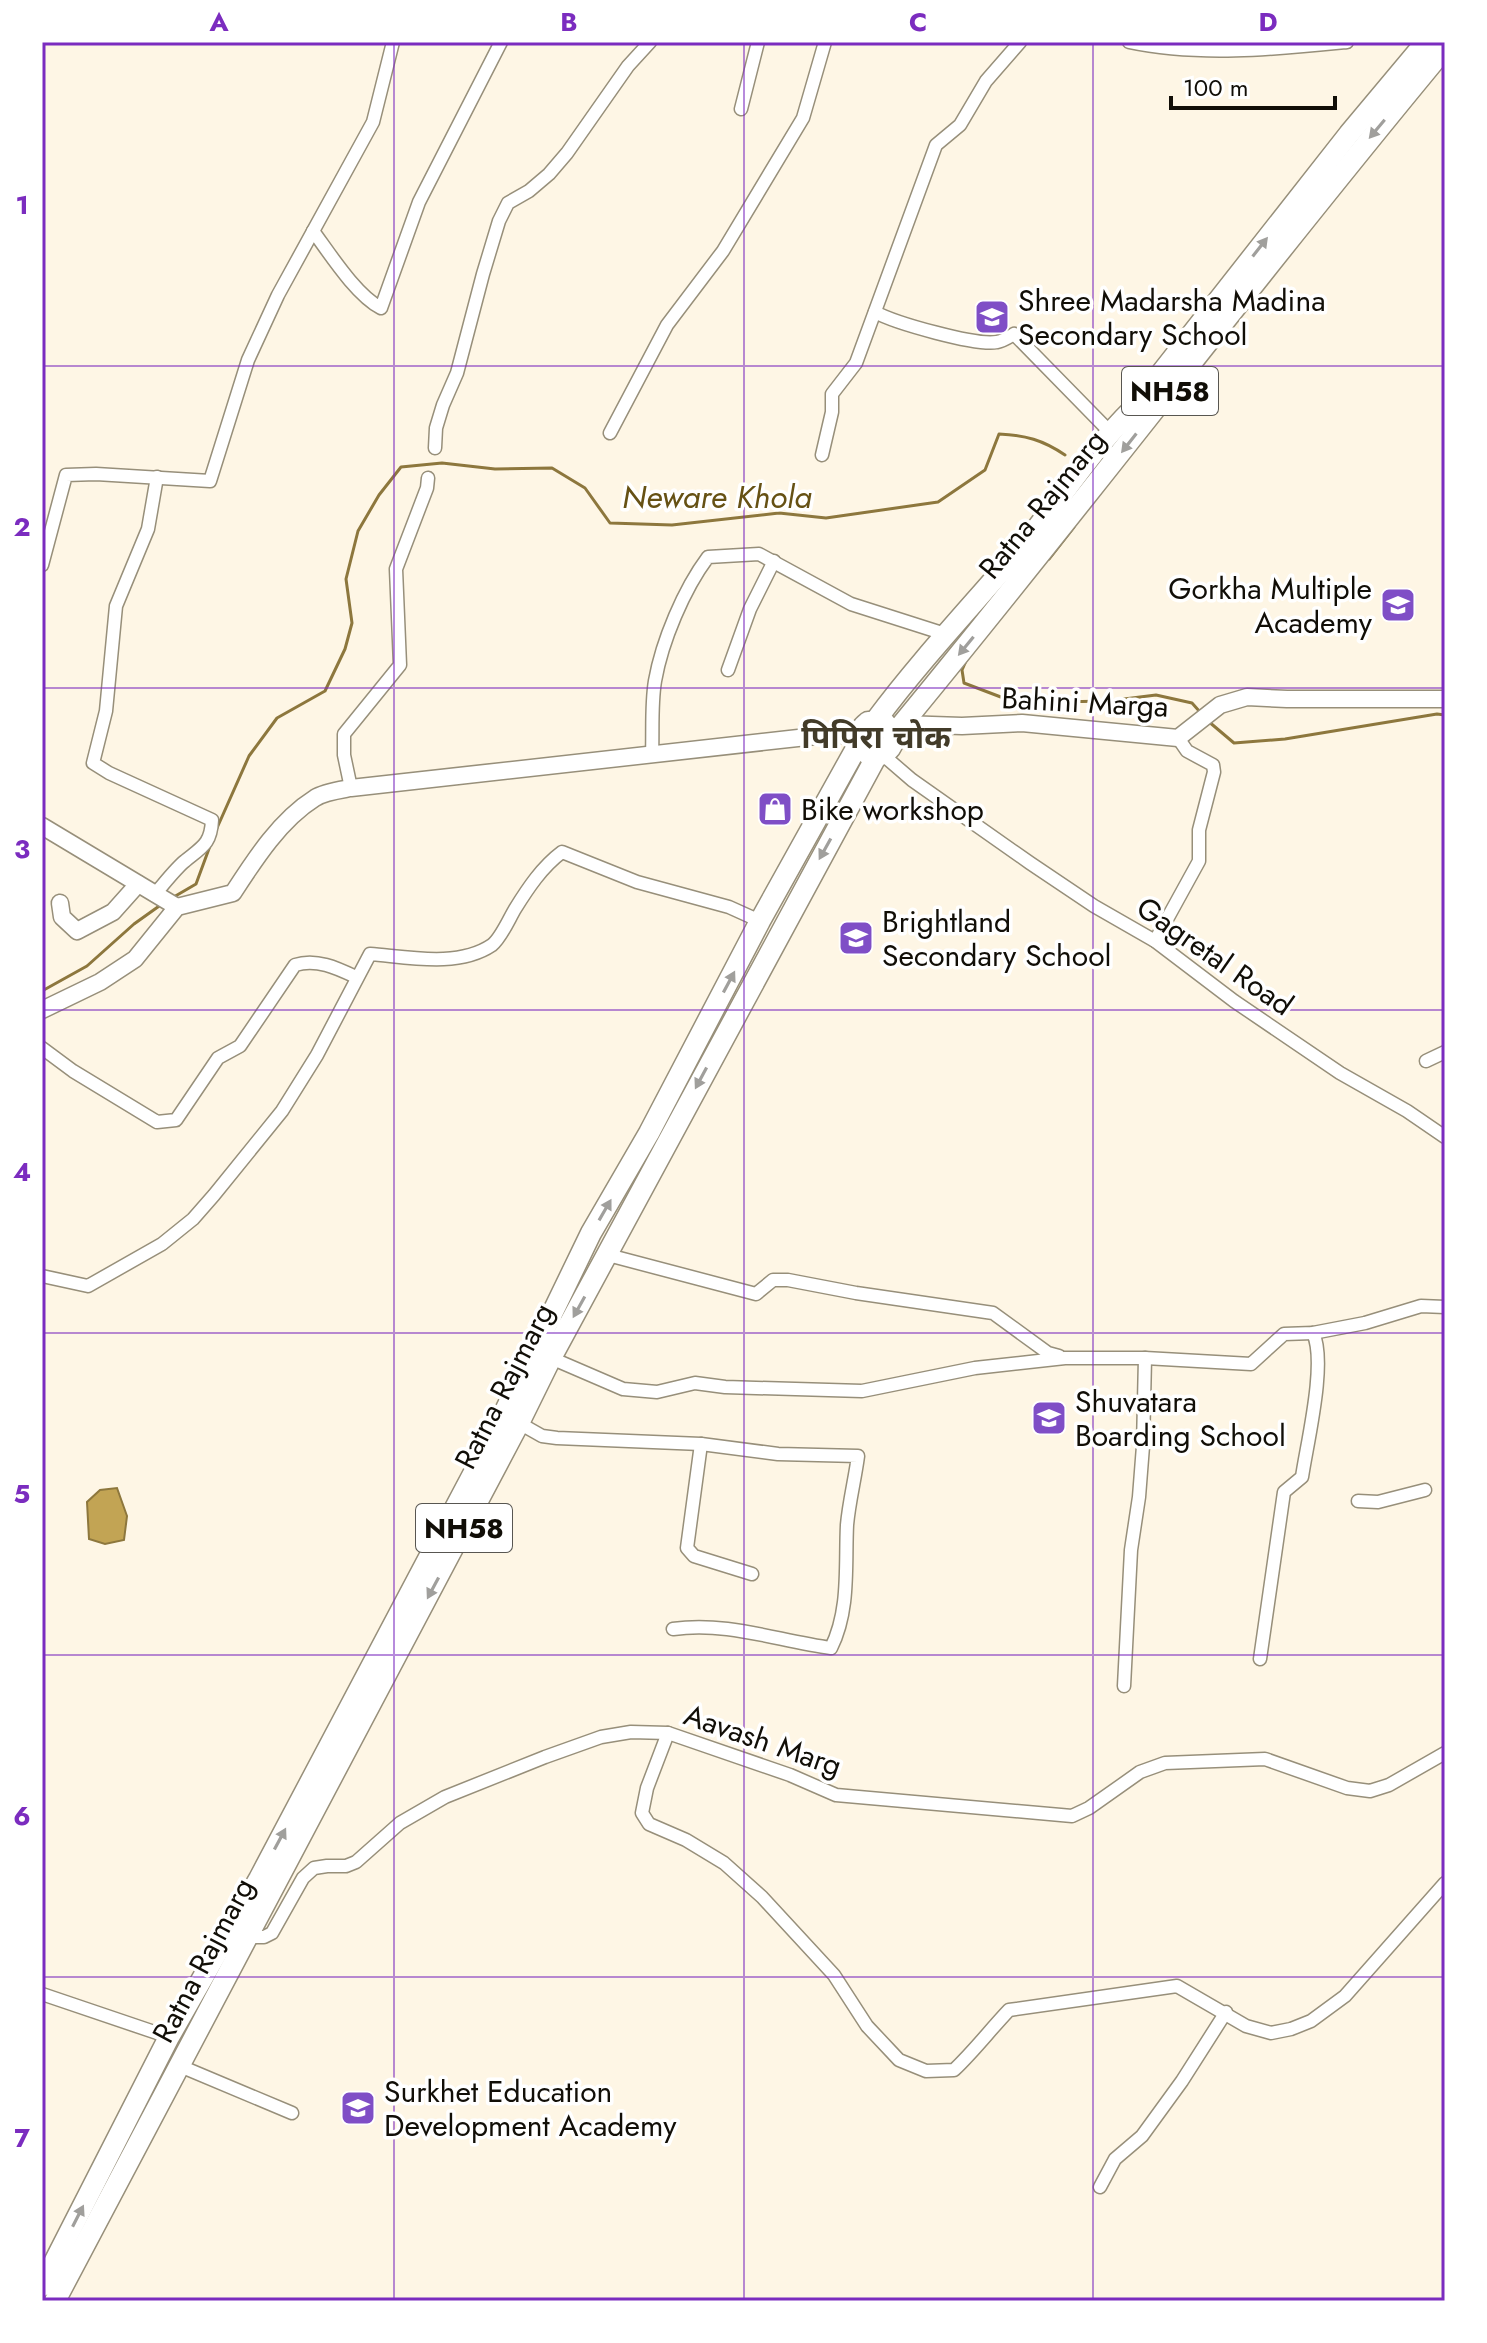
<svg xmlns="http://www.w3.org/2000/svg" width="1487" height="2343" font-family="Jost,'Noto Sans Devanagari',sans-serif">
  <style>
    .water { fill: #c2a454; stroke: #8d773d; stroke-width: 2 }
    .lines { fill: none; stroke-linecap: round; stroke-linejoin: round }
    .stream { stroke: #8d773d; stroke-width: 3 }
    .minor-casing { stroke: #978f7a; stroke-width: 15 }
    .tertiary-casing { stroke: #978f7a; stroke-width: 19 }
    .primary-casing { stroke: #978f7a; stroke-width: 23 }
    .minor { stroke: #fff; stroke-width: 12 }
    .tertiary { stroke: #fff; stroke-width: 16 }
    .primary { stroke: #fff; stroke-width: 20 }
    .oneway { fill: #a09f9c }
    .grid { fill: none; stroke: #7b2cbf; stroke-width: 2; stroke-opacity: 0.55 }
    .labels { text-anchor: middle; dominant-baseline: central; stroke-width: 7; stroke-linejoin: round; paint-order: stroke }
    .shield { fill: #fff; stroke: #585651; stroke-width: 2 }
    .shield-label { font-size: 28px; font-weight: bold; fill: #110e07 }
    .poi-label { font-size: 30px; fill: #110e07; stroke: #fff; text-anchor: start }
    .street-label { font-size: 30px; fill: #110e07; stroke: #fff }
    .water-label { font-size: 32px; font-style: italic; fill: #665114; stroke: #fff }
    .neighbourhood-label { font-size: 32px; font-weight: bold; fill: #423b29; stroke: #fff }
    .neatline { fill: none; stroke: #7b2cbf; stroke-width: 3 }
    .grid-label { font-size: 26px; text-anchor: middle; font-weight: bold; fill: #7b2cbf }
  </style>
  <rect width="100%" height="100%" fill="#fef6e5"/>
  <polygon class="water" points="117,1488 127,1516 124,1540 105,1544 89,1539 87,1502 100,1490"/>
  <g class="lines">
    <g class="stream">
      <polyline points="1049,559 1074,527"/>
      <polyline points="966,661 962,670 964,683 1006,699 1055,702 1108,701 1156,695 1192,703 1200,712"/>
      <polyline points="1208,721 1234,743 1285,739 1437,714 1445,715"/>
      <path d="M217 828 249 756 277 718 325 691 345 649 352 623 346 579 358 531 379 495 401 467 442 463 495 469 552 468 585 488 610 523 672 525 779 513 826 518 938 502 985 470 999 434C1025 435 1043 440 1065 455"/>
      <polyline points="172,898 196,884 210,846"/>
      <polyline points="42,991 87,966 134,924 162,904"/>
    </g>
    <defs>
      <g id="minor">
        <path d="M1129 42C1199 57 1276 49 1347 42"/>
        <polyline points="741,109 758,42"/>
        <path d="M313 231C330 254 356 295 381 308L419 202 501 42"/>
        <path d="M875 312C895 323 976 346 997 342 1003 341 1009 337 1014 334L1110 432"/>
        <polyline points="610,433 667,325 723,251 803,118 825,42"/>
        <polyline points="435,448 436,428 443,405 457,373 483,274 499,221 508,203 529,191 549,174 567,153 628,66 650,42"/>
        <polyline points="822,455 832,412 832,394 856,363 936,145 960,125 986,81 1020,42"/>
        <polyline points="42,565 66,475 96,474 210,481 248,360 278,295 373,122 393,42"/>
        <polyline points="728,670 750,609 774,561"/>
        <path d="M652 755C653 731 651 705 655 681 662 641 684 589 708 557L759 554 851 604 945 634"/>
        <polyline points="883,755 912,780 1030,863 1094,906 1155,941 1234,1001 1340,1073 1407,1111 1445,1137"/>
        <polyline points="351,788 344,755 344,734 400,665 396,569 427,488 428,478"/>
        <path d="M154 895C163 885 176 868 185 861 202 847 211 844 212 820L109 773 93 763 106 711 116 606 148 529 157 477"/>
        <polyline points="1155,941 1199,861 1199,830 1214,772 1213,765 1187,751 1178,738"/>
        <path d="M42 1048 73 1071 157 1122 176 1120 218 1058 240 1046 295 965C316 958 337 968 356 977"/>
        <polyline points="1426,1061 1445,1052"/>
        <polyline points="608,1255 756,1294 773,1280 788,1280 856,1293 993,1313 1048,1353 1059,1356"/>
        <path d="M42 1276 88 1286 162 1244 193 1219 214 1195 282 1111 317 1055 370 954C408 957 458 968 492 945 501 938 509 919 515 909 528 888 542 867 562 852L637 882 729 907 760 921"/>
        <polyline points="551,1358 623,1389 657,1392 695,1383 725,1387 862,1391 975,1368 1065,1358 1145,1358 1251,1364 1284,1334 1313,1333 1365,1323 1421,1306 1445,1307"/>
        <path d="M519 1423 542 1436 557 1438 701 1444 778 1454 858 1456C855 1479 849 1502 847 1525 845 1566 850 1610 831 1648 778 1641 727 1621 673 1629"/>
        <polyline points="701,1444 687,1548 694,1556 752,1574"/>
        <polyline points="1358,1501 1378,1502 1425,1490"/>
        <path d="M1260 1659 1284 1492 1302 1477C1307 1443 1327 1362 1313 1333"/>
        <polyline points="1124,1686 1131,1550 1139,1497 1143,1446 1145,1358"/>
        <path d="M668 1733 647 1788 642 1813 649 1824 686 1840 724 1863 762 1897 834 1975 867 2026 899 2060 926 2071 954 2070C974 2051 990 2030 1009 2010L1177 1986 1246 2026 1271 2033 1291 2029 1311 2021 1345 1996 1445 1883"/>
        <polyline points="250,1937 264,1937 272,1933 303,1878 314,1868 327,1866 346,1866 356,1862 400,1823 445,1797 545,1757 601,1737 631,1732 668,1733 790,1775 836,1795 1072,1816 1089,1808 1140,1772 1165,1763 1265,1759 1347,1788 1370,1791 1389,1785 1445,1753"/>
        <polyline points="42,1994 169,2037"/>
        <polyline points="180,2066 292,2113"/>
        <polyline points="1100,2187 1115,2159 1142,2136 1182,2081 1226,2012"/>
      </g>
      <g id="tertiary">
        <polyline points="902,724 962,726 1022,723 1178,738 1220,705 1247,697 1287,699 1445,699"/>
        <polyline points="42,826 177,907"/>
        <polyline points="60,903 62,917 77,931 113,912 138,884"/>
        <path d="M42 1010 100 982 135 959 177 907 233 893C255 859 280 820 315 798 324 792 340 790 351 788L825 735H858"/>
      </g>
      <g id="primary">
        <path d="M876 720C920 661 970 608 1018 552 1057 505 1089 452 1133 409L1349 134 1426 42"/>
        <path d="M894 734 884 722H868C855 732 855 745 869 755 884 758 894 750 894 734 1081 508 1257 274 1445 48"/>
        <polyline points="42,2286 169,2037 259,1879 490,1442 591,1233 649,1133 760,921 859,743"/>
        <polyline points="55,2301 519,1423 551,1358 876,757"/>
      </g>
    </defs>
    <use href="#minor" class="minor-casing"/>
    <use href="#tertiary" class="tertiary-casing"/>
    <use href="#primary" class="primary-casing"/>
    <use href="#minor" class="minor"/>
    <use href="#tertiary" class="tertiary"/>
    <use href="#primary" class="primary"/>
  </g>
  <defs><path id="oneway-solid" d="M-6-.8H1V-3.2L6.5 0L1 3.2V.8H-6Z" transform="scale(2)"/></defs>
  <g class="oneway">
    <use href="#oneway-solid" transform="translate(1377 129) rotate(130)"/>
    <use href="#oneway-solid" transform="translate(1260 247) rotate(-52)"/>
    <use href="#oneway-solid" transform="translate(1129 443) rotate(128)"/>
    <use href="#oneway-solid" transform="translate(966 646) rotate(129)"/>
    <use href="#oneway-solid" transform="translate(825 849) rotate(119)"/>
    <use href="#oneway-solid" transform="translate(729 982) rotate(-62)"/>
    <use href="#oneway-solid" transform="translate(701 1078) rotate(118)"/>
    <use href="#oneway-solid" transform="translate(605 1210) rotate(-60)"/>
    <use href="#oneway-solid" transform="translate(579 1307) rotate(119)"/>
    <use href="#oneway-solid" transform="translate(433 1588) rotate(118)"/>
    <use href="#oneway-solid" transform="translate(280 1839) rotate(-62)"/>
    <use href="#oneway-solid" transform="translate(78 2216) rotate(-63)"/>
  </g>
  <path class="grid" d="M394 42V2301M744 42V2301M1093 42V2301M42 366H1445M42 688H1445M42 1010H1445M42 1333H1445M42 1655H1445M42 1977H1445"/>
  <defs>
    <symbol id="school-square" viewBox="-11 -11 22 22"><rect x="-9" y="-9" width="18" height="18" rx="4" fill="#7f4ec6" stroke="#fff"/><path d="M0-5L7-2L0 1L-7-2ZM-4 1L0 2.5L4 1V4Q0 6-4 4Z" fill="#fff"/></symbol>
    <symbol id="shop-square" viewBox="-11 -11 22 22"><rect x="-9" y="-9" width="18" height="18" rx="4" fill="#7f4ec6" stroke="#fff"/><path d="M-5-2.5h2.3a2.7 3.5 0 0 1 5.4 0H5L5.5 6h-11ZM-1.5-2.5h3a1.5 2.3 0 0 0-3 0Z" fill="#fff"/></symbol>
  </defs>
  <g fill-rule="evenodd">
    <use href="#school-square" x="972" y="297" width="40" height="40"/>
    <use href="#school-square" x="1378" y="585" width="40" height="40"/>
    <use href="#shop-square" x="755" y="789" width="40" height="40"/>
    <use href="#school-square" x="836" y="918" width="40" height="40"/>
    <use href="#school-square" x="1029" y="1398" width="40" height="40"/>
    <use href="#school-square" x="338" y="2088" width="40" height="40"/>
  </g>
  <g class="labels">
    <g class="shield">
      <rect x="1122" y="367" width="96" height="48" rx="6"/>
      <rect x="416" y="1504" width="96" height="48" rx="6"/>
    </g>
    <g class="shield-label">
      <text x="1170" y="391">NH58</text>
      <text x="464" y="1528">NH58</text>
    </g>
    <g class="poi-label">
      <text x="1018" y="300">Shree Madarsha Madina<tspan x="1018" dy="34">Secondary School</tspan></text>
      <text x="1372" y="588" text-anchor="end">Gorkha Multiple<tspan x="1372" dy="34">Academy</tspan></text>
      <text x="801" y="809">Bike workshop</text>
      <text x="882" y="921">Brightland<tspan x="882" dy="34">Secondary School</tspan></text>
      <text x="1075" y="1401">Shuvatara<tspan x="1075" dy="34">Boarding School</tspan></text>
      <text x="384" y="2091">Surkhet Education<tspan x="384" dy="34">Development Academy</tspan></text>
    </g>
    <g class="street-label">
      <text transform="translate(1042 504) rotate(-51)">Ratna Rajmarg</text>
      <text transform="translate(1085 702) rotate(3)">Bahini Marga</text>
      <text transform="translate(1215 956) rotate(35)">Gagretal Road</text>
      <text transform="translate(504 1386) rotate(-63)">Ratna Rajmarg</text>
      <text transform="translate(763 1740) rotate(19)">Aavash Marg</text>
      <text transform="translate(203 1960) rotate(-62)">Ratna Rajmarg</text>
    </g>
    <g class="water-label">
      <text x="717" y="497">Neware Khola</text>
    </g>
    <g class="neighbourhood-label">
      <text x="876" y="737">पिपिरा चोक</text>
    </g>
  </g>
  <rect width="1487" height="2343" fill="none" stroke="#ffffff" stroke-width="88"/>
  <path d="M1171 96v12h164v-12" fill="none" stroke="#110e07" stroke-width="4"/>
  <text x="1183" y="96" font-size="24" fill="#110e07" stroke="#ffffff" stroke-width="6" paint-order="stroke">100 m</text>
  <rect x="44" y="44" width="1399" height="2255" class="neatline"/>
  <g class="grid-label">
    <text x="219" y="31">A</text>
    <text x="569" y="31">B</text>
    <text x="918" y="31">C</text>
    <text x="1268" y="31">D</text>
    <text x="22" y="214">1</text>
    <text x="22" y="536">2</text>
    <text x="22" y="858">3</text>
    <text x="22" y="1181">4</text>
    <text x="22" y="1503">5</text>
    <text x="22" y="1825">6</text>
    <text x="22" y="2147">7</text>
  </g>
</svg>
